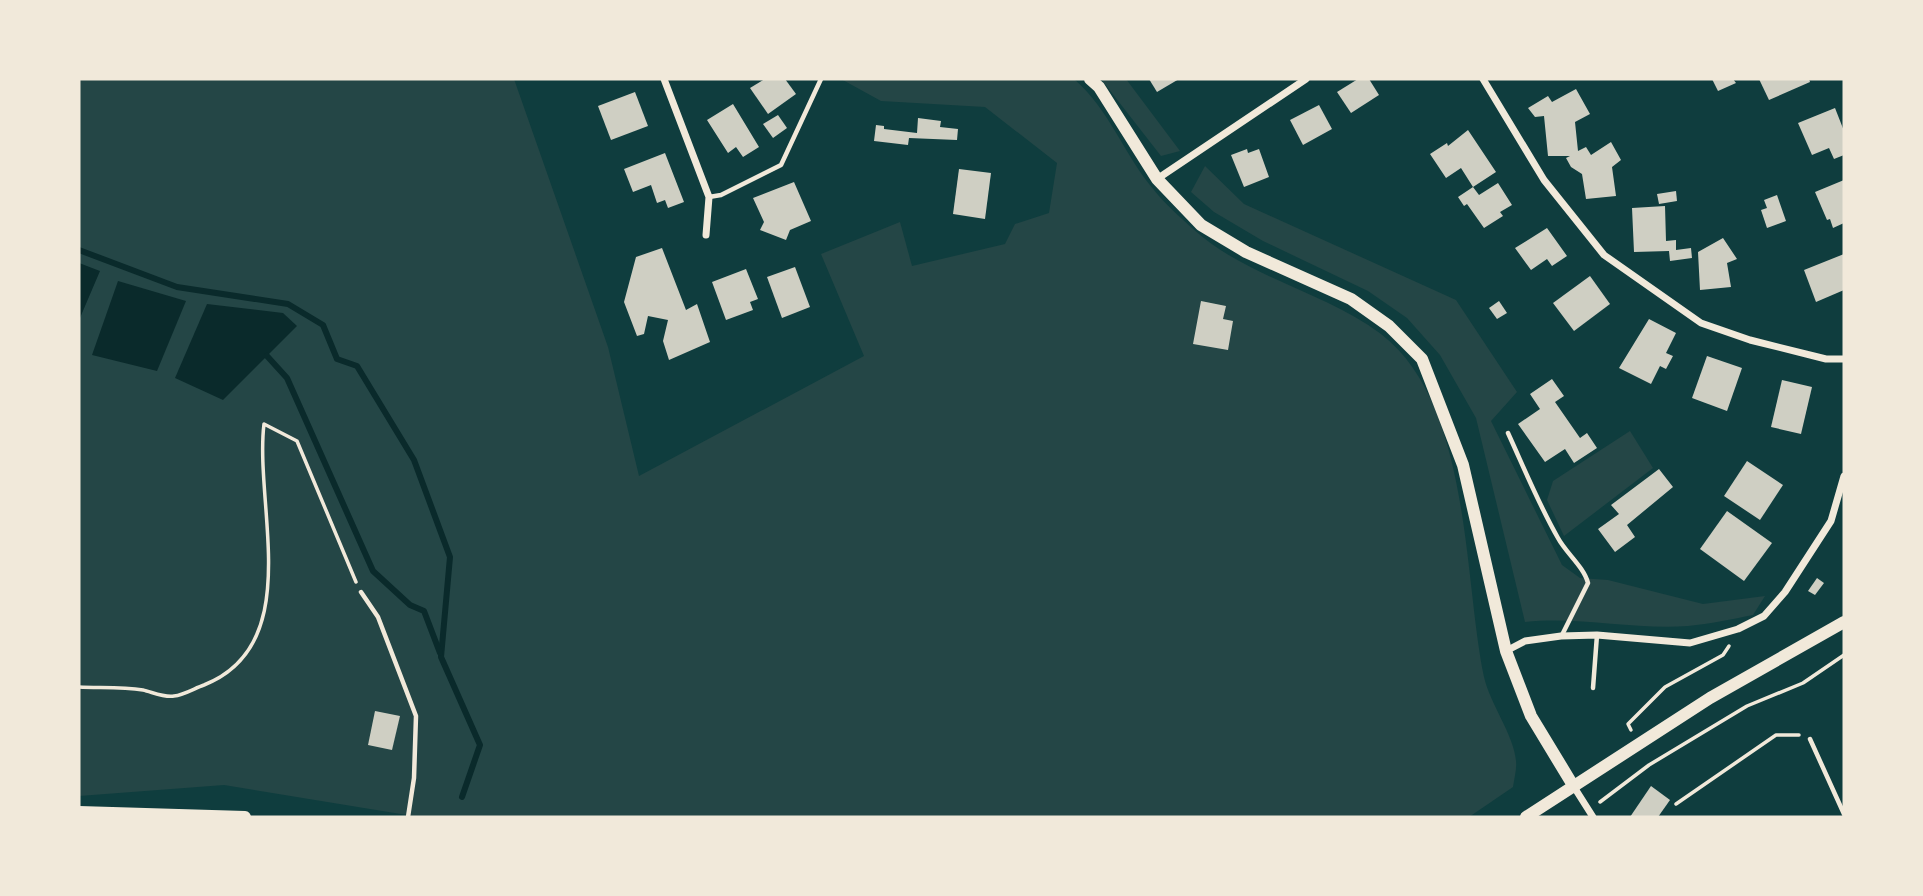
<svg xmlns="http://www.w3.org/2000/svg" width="1923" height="896" font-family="Bitter,serif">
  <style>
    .green { fill: #244646 }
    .water { fill: #0a2a2b }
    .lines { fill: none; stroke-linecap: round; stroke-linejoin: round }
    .stream { stroke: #0a2a2b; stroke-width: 6 }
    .building { fill: #cfcfc3 }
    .path { stroke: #f1e9da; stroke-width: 3.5 }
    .service { stroke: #f1e9da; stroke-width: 4.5 }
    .minor { stroke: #f1e9da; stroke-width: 7 }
    .secondary { stroke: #f1e9da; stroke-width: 12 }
  </style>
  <rect width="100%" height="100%" fill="#0f3d3e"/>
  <g class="green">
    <path d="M79 79H514L608 347 639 476 864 356 821 254 900 222 912 266 1005 244 1015 224 1049 213 1057 163 985 107 881 101 841 79H1074C1110 110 1124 155 1154 190 1165 204 1179 216 1192 228 1245 277 1323 291 1381 334 1471 403 1463 575 1484 677 1490 704 1514 735 1516 761 1517 769 1514 779 1513 787L1469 817H419L224 785 79 796V320L99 272 79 263Z"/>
    <polygon points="1101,79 1126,79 1180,151 1161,156"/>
    <path d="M1205 166 1244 204 1456 300 1517 392 1491 421 1562 565 1580 578 1608 580 1703 604 1765 596 1753 615C1732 619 1710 624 1688 626 1634 630 1579 616 1525 622L1476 418 1440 355 1407 318 1368 291 1263 241 1214 212 1191 192Z"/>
    <polygon points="1630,431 1653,468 1564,536 1547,500 1553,481"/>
  </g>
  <g class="water">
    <polygon points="79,263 100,271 79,320"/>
    <polygon points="118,281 186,301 157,371 92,355"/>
    <polygon points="207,304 283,313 297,326 223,400 175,378"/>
  </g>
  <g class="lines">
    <g class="stream">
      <polyline points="79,250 177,287 288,304 323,325 337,359 357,366 414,460 450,557 441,657 480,745 462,797"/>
      <polyline points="267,356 287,378 373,571 410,605 424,611 440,653"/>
    </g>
  </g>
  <g class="building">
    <polygon points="765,79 785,79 796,94 768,114 750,88"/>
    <polygon points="1149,79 1179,79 1157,92"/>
    <polygon points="1358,79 1369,79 1379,95 1351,113 1337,92"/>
    <polygon points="1712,79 1733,79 1736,83 1718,91"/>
    <polygon points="1759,79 1809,79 1810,82 1769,100"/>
    <polygon points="1576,89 1590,114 1575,122 1578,151 1586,147 1591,155 1611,142 1621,160 1612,167 1616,196 1586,199 1582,174 1571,167 1566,158 1570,156 1548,156 1544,116 1535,117 1528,108 1548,96 1552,102"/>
    <polygon points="635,92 648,126 611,140 598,106"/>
    <polygon points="733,104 759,147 743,157 736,147 728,153 707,120"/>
    <polygon points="1319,105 1332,129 1303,145 1290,120"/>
    <polygon points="1835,108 1844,131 1844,155 1834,159 1829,148 1812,155 1798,123"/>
    <polygon points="778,115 787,128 773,138 763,124"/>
    <polygon points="918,118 941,121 940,127 958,129 957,140 909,138 908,145 874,141 876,125 884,126 884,129 917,133"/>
    <polygon points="1468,130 1496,172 1473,187 1461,168 1446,178 1430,154 1447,143 1448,146"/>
    <polygon points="1247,149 1248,153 1259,149 1269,177 1244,187 1231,155"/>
    <polygon points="665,153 684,202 668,208 665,200 657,203 651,185 633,192 624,169"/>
    <polygon points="959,169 991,173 985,219 953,214"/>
    <polygon points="1844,180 1844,223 1833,228 1830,219 1827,220 1815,192"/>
    <polygon points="794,182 811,221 790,230 786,240 760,230 764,222 753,198"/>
    <polygon points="1498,183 1512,205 1500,212 1503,216 1484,228 1467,204 1464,206 1458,197 1473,187 1479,195"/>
    <polygon points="1676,191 1677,201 1659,204 1657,194"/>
    <polygon points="1777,195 1786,221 1767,228 1761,210 1767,208 1764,200"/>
    <polygon points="1665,206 1666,241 1676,240 1676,250 1691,248 1692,258 1670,261 1669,251 1634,252 1632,208"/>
    <polygon points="1547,228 1567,256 1552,266 1547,259 1531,270 1515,248"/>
    <polygon points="1723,238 1737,259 1727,263 1731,287 1700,290 1698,252"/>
    <polygon points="662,248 686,310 697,304 710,342 669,360 663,341 668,320 648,316 644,334 637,336 624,302 636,257"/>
    <polygon points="1844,254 1844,290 1816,302 1804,270"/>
    <polygon points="795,267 810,307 782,318 767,277"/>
    <polygon points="746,269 758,299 750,302 753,310 726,320 712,282"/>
    <polygon points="1590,276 1610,304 1574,331 1553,303"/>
    <polygon points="1201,301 1226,306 1223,319 1233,321 1228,350 1193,344"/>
    <polygon points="1499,301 1507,313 1497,319 1489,308"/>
    <polygon points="1649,319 1676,333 1666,353 1673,356 1666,369 1660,366 1651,384 1619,368"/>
    <polygon points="1707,356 1742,368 1727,411 1692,398"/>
    <polygon points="1552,379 1564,396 1555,402 1580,438 1587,433 1597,448 1574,463 1565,449 1545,462 1518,424 1540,409 1530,394"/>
    <polygon points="1782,380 1812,387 1801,434 1771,427"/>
    <polygon points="1747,461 1783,485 1760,520 1724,496"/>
    <polygon points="1659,469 1673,487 1627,525 1635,537 1615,552 1598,529 1619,514 1611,505"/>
    <polygon points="1727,511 1772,543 1744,581 1700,549"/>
    <polygon points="1817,578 1824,583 1815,595 1808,591"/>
    <polygon points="375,711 400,716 392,750 368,745"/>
    <polygon points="1651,786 1670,800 1658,817 1630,817"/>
  </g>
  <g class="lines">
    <g class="path">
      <path d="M79 687C100 688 122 687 143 690 152 692 165 698 174 696 184 695 195 688 204 685 306 645 254 506 264 424L297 441 356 582"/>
      <polyline points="1631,730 1628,724 1665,687 1723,655 1729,646"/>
      <polyline points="1600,802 1649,765 1747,706 1803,683 1844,655"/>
      <polyline points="1676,804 1776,735 1799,735"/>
    </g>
    <g class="service">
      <polyline points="709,197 721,195 781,165 821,79"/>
      <path d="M1508 433C1524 468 1539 505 1558 538 1566 553 1584 567 1588 583L1562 635"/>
      <polyline points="361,592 378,617 416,716 414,778 408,817"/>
      <polyline points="1593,688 1597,635"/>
      <polyline points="1810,739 1844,814"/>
    </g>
    <g class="minor">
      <polyline points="664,79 709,197 706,235"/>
      <polyline points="1483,79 1544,180 1604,255 1701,323 1750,340 1826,359 1844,359"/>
      <polyline points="1157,179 1306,79"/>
      <polyline points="1506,651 1525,641 1561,636 1597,635 1690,643 1738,629 1764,616 1785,592 1831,521 1844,476"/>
      <polyline points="1574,787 1593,817"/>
    </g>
    <g class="secondary">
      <polyline points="1090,79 1099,87 1157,179 1201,225 1246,252 1351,299 1389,326 1422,359 1463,465 1506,651 1531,716 1574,787"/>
      <polyline points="79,812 245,817"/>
      <polyline points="1526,817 1710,698 1844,622"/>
    </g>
  </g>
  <rect width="1923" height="896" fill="none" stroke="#f1e9da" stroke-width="161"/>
</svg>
